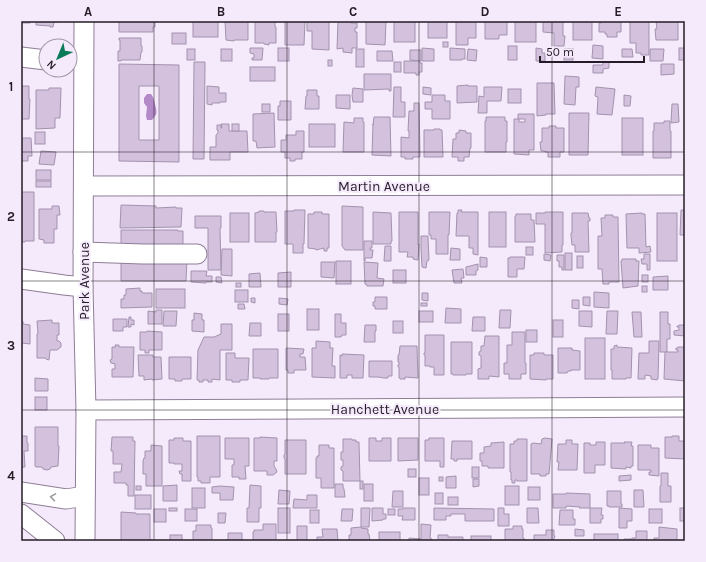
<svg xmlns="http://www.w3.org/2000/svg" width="706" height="562" font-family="Karla,sans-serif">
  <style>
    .water { fill: #b389c8 }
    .building { fill: #d4c1de; stroke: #a392ad; fill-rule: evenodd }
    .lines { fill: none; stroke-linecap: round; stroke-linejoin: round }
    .minor-casing { stroke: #8e7d97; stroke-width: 21 }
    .minor { stroke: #fff; stroke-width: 19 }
    .oneway { stroke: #9c999e }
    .grid { fill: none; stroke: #241d27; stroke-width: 1; stroke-opacity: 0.55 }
    .labels { text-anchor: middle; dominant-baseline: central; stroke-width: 4; stroke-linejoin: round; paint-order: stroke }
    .street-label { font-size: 14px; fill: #241d27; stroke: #f5eafb }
    .neatline { fill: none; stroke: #241d27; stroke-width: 1.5 }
    .grid-label { font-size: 13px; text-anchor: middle; font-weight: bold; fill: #241d27 }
  </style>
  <rect width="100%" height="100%" fill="#f5eafb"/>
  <path class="water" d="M147 94H151C154 98 154 100 155 104 157 113 158 113 152 120H147L146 116 147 107 144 103V98Z"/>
  <g class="building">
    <rect x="21" y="21" width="9" height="2"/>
    <polygon points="36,21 59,21 59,22 54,22 53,27 50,27 50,26 36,25"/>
    <polygon points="119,21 155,21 155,27 153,27 153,32 119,32"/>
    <rect x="193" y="21" width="25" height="16"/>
    <polygon points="225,21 248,21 248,40 234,40 234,41 226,40"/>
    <polygon points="255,21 275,21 275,27 276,27 276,43 269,43 269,45 264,44 264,43 255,43"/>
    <polygon points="285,21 305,21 304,45 285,45"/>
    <polygon points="307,21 329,21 329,50 312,49 312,31 307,31"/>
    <polygon points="338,21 351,21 351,23 357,23 357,28 355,28 355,32 357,32 357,48 352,48 352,53 343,52 343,48 337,49"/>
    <polygon points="366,21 386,21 385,45 366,44"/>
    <rect x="394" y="21" width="21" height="21"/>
    <rect x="428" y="21" width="19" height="17"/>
    <polygon points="456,21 476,21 476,38 468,38 468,45 456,45"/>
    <polygon points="485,21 507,21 507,35 499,35 499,39 485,39"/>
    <rect x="515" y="21" width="21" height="21"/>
    <polygon points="544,21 563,21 563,36 565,36 564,46 554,46 554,33 543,32 543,22"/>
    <rect x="573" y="21" width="19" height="19"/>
    <polygon points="601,21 621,21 621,32 617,32 617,37 607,37 607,34 605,34 605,32 599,32 599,23 601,23"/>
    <polygon points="630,21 649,21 649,55 641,55 641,53 636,53 636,43 630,43"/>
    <polygon points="656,21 678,21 678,40 656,40 655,29 657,29"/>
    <rect x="172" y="33" width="14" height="11"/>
    <polygon points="119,38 141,38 141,46 142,46 142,52 141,52 140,60 121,60 121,61 118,61 118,51 120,51 120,40 119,40"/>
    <rect x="443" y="42" width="5" height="5"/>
    <polygon points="593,45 603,46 603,59 592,58"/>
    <rect x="508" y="46" width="9" height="14"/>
    <polygon points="250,48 263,48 262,60 252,60 252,58 254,58 254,54 250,53"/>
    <rect x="278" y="48" width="11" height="13"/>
    <polygon points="422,48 434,49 434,61 422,61"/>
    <polygon points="450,48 465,49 465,59 462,59 462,60 450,60"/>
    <polygon points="536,48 542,49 542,53 545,53 545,61 536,61"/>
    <rect x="679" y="48" width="6" height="12"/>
    <rect x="187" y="49" width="8" height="11"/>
    <rect x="221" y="49" width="11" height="12"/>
    <rect x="356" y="49" width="8" height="18"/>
    <polygon points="468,49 477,50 476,61 467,60"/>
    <rect x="564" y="49" width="9" height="11"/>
    <polygon points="622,49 632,49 633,57 622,57"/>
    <polygon points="650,49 664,49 663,61 650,61"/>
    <polygon points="410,50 421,50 421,61 410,60"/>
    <polygon points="377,51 392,51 393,61 377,61"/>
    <rect x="328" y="60" width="4" height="6"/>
    <polygon points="404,61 420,61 420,63 422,63 422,72 419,72 419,75 416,75 416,73 404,73"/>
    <polygon points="194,62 205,62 204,159 193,159"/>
    <rect x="394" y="62" width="7" height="10"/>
    <polygon points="603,62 609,62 609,68 603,69 603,73 593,73 593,65 603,65"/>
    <path d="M119 64 179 65V162L119 161ZM139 86H159V140H139Z"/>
    <polygon points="661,64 674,64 674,74 661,75"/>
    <rect x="250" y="67" width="25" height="14"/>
    <polygon points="364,74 391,74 391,91 389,91 389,89 364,90"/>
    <polygon points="565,76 579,77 579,87 576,87 575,105 564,104"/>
    <polygon points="537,83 554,83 555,114 546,114 546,115 537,116"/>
    <polygon points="468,85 468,86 477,86 477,102 457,103 457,86"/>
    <polygon points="21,86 29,86 29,99 30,99 29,119 21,119"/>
    <polygon points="207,86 219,87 219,93 226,93 226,102 220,102 220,103 212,103 212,105 207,104"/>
    <polygon points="394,87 401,87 401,102 405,102 405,117 393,117"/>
    <polygon points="423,87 431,88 431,95 423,94"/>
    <polygon points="484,87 502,87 501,101 487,101 487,113 478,113 479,96 484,97"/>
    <polygon points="596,87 615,89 612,115 597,114 598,97 595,96"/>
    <polygon points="49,88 61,88 60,118 55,118 55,128 36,129 36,90 49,90"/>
    <polygon points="353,88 363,89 363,102 353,102 352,95"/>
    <rect x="508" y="89" width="13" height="14"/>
    <polygon points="307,90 317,90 317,96 319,96 319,109 305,109 306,96 307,96"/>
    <polygon points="336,95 350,95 350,109 336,108"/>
    <polygon points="432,95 445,95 445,101 450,101 450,119 432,119 432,109 425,109 425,102 432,102"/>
    <polygon points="624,95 631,96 630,106 624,106"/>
    <polygon points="280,101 291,101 291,120 278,120 278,106 280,106"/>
    <polygon points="414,103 419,103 420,157 413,157 413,159 405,159 405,157 401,157 401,137 409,138 409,131 408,131 409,111 414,111"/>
    <rect x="262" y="104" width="8" height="8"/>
    <polygon points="672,104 678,104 679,122 671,123"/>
    <polygon points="274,113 275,147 257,148 256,141 253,141 253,114"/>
    <polygon points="569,113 589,113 588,155 569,155"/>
    <polygon points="518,114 534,114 534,150 529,150 529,155 514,154 514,119 519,119 519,122 525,122 525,119 518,119"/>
    <polygon points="374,117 390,117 391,156 372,155 373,124 373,125"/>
    <polygon points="486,117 505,117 505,121 507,121 507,142 506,142 506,152 485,152 485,121 486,121"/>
    <polygon points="354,118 363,118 363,122 364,122 364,152 343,152 344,122 354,123"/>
    <rect x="622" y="118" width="21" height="37"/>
    <polygon points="664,121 670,121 670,131 671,131 671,158 653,158 653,131 654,131 654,123 664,123"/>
    <polygon points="221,124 229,124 229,131 247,131 248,152 230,152 230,160 210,160 210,147 216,147 216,135 218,133 218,130 217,130 217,125 221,125 221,128 222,128"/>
    <rect x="232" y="124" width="7" height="7"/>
    <rect x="309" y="124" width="26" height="23"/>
    <polygon points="549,126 556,126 556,128 564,128 564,152 560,152 560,157 548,157 548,152 545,152 545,151 541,151 540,142 542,142 542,128 549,128"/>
    <polygon points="434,129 440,129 440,130 442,130 443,157 424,157 424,130 434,130"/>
    <polygon points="459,130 466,131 466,133 471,133 471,148 470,148 469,157 464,157 464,161 458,161 458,157 452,157 453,139 456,139 456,133 459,133"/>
    <polygon points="296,131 304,131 304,152 302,152 302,159 295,159 295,161 290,161 290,158 285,158 285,152 281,152 281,140 286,140 286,135 296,135"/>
    <rect x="35" y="132" width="10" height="12"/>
    <polygon points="21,138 31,138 32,156 28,156 28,161 21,161"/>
    <polygon points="41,151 56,152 54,165 39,164"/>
    <rect x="36" y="170" width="15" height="10"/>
    <rect x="36" y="181" width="15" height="6"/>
    <polygon points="21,192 34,192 34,241 25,241 25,242 21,242"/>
    <polygon points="121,205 156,206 156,208 176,207 176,208 182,208 181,227 120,228"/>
    <polygon points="52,206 59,206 60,215 57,215 57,229 54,229 54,243 44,243 44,240 39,239 39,209 52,209"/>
    <polygon points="342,206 363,207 363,250 345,250 342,246"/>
    <polygon points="294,210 305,210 304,244 303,244 303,253 293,253 293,244 285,244 285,211 294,211"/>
    <polygon points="458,210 462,210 461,212 478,212 478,255 473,254 473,248 469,248 469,236 456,236 457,213 458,213"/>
    <polygon points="681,210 685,210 685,243 685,235 680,235"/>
    <polygon points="259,211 264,211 264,212 276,212 277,232 276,232 276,242 255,242 255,213 259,212"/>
    <polygon points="314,212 322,212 322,214 329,214 329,248 327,248 327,251 324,251 324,248 316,250 316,249 308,248 308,214 314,214"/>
    <polygon points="373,212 391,213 392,241 391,241 391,244 373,244"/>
    <polygon points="399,212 418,212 418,245 419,244 418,260 413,259 413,257 407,257 408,252 399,252"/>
    <polygon points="429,212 450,212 449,235 448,235 448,254 436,254 436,239 431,239 431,235 429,235"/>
    <rect x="489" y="212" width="17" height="35"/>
    <polygon points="545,212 563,212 563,245 562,245 562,252 545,253 545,224 536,224 536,213 545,213"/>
    <rect x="230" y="213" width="19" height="29"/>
    <polygon points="572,213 588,213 589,218 590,218 590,221 588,221 589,252 575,252 575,245 572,245 571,235 571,233 572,233"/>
    <polygon points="642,213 642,214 645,214 646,247 650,246 651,252 639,253 639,248 627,248 626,214"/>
    <rect x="657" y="213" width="20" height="48"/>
    <polygon points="516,214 531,214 531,220 534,220 535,242 515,242 515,216 516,216"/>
    <polygon points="605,215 613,215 613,217 618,217 619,282 609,282 609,284 603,284 602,269 598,269 598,236 602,236 601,218 605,218"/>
    <polygon points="195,216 221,216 221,228 220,228 221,270 208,270 208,228 195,228"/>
    <polygon points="121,230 178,230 178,231 183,231 183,247 121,248"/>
    <polygon points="421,236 428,236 429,260 427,261 426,268 422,267 421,249"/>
    <polygon points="364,241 372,241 372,248 370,248 370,250 373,250 372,258 365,258 365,261 364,261"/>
    <polygon points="385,246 391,246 391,261 384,261"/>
    <rect x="526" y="247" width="7" height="8"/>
    <polygon points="451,248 460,249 460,260 450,260"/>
    <polygon points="222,249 232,249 232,276 221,275"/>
    <rect x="565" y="253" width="7" height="17"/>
    <polygon points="544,254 551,255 550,261 544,260"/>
    <polygon points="644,254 650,254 650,270 647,270 647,264 642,264 641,259 644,259"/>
    <polygon points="557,255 564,255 564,270 562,270 562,267 559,267 559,261 557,261"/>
    <rect x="577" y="256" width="6" height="12"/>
    <polygon points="480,257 487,258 487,267 480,267"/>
    <polygon points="510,257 525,257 524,269 517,269 517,277 508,277 508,258 510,258"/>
    <polygon points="121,258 187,259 186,281 121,281"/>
    <polygon points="622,259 636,259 636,261 639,261 638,286 623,288 621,261 622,261"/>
    <rect x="336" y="261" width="15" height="23"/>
    <polygon points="321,262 335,262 334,278 321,277"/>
    <polygon points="364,262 378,263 377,278 384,279 383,286 367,286 367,285 365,284"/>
    <polygon points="478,264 478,270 476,271 476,275 466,275 466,267"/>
    <polygon points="463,269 464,278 461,278 462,283 454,283 452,270"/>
    <rect x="393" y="270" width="13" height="13"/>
    <polygon points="191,271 207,271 206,276 212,276 212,282 206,282 206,283 191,282"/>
    <polygon points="291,272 291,287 278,287 278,273"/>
    <polygon points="260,273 261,287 249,287 249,274"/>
    <rect x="642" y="275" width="6" height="7"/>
    <polygon points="668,276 668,290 653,290 653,277"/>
    <polygon points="216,277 221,277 222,283 216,282"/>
    <rect x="236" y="283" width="5" height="4"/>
    <rect x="642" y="286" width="5" height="6"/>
    <polygon points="140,288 140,291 142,291 142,293 152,293 152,307 121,308 121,299 124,299 124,295 126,295 126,289"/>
    <rect x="156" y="289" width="29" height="19"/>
    <rect x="235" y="290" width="13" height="12"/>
    <polygon points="594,292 609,293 609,308 594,307"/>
    <polygon points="422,293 428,293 428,301 422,300"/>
    <polygon points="375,297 387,297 387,309 375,309 375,306 373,306 373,302 375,302"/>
    <polygon points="583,297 590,297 590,306 583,305"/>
    <polygon points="251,298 255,298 255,303 251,302"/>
    <polygon points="279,298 288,299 287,305 279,304"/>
    <polygon points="572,300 579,300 579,309 572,308"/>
    <rect x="421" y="303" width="6" height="3"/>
    <polygon points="238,304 244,304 245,309 238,309"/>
    <polygon points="446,308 461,309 461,323 445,323"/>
    <rect x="307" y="309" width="12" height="21"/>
    <polygon points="156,310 162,310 162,324 148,324 148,311 156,312"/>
    <polygon points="500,310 511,310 510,328 499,328"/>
    <polygon points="164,311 177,311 176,326 163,326"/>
    <rect x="419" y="311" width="14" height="11"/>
    <polygon points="579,311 592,311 592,327 579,326"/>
    <polygon points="607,311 618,311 617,334 606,334"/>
    <polygon points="632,312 641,312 642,337 634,337"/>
    <polygon points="660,312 668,312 668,324 670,324 670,339 667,339 667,352 660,352"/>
    <polygon points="194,313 202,314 202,320 204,320 204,332 192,331 192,320 194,320"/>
    <rect x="278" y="314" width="11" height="17"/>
    <polygon points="335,314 341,314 341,323 346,323 346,335 342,335 341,337 335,337"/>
    <polygon points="129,317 131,317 131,320 134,320 134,325 131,324 131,327 128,327"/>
    <polygon points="473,317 485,317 485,331 472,331"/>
    <polygon points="113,319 127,319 127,327 123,327 123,331 113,331"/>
    <polygon points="52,320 52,323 59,323 59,335 57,335 57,341 59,341 61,343 61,347 57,350 50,350 49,360 46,359 45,358 37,358 37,334 38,334 37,321"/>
    <rect x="553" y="320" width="10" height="17"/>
    <polygon points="21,321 23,321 23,324 30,325 30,344 22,343 21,353"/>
    <rect x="393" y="321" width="10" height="12"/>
    <polygon points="250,323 261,323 261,336 249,336"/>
    <polygon points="221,324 232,324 232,350 220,350 220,380 212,379 212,382 208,382 208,380 203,380 203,382 199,382 199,380 197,380 198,350 204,337 214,337 221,334"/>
    <polygon points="365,325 376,325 376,331 375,331 375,342 364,342"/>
    <polygon points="679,325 685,325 685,336 674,335 674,331 679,330 679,327 677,327 677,326 679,326"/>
    <rect x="526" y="330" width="11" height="12"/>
    <polygon points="147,331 162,332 162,350 149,350 149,353 145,353 145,350 140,350 140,332 147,332"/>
    <polygon points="512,332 525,332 525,363 526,363 526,374 521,374 521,379 509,379 509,374 504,374 504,363 507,363 507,345 512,345"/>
    <polygon points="425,335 444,335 444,375 434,375 434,367 430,367 430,366 425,366 425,355 424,355 424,353 425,353"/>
    <polygon points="485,336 499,336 499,377 489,376 489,379 478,379 478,369 481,368 481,356 479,355 479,352 481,351 481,346 484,346"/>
    <rect x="585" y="338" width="20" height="41"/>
    <polygon points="316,341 330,342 330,348 333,348 332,366 335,366 335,378 312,377 312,348 316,348"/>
    <polygon points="649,341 659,341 658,379 657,379 657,380 651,379 651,376 645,375 645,379 638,379 639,353 649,353"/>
    <polygon points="451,342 472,342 472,374 466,374 466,375 453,375 453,374 451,374"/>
    <polygon points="115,345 119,345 119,347 134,347 133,377 112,377 112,369 115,369 115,364 111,363 110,360 112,359 112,347 116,347"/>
    <polygon points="617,345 617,347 632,348 631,378 626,378 626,379 612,379 612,370 611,370 611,349 614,349 614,346"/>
    <polygon points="400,346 417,346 418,378 405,377 405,379 400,379 400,378 399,378 399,367 398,367 398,365 399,365 399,362 398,362 398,359 399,359 398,359 398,355 399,355"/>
    <polygon points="678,347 685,347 685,381 664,379 665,352 678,352 678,350 676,350 676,348 678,348"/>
    <polygon points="286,348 304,349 303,354 300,354 300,357 305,357 306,370 294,370 294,373 288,373 288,370 286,370"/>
    <polygon points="558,348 572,348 572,350 580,351 580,370 571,370 571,371 568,371 567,373 558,373"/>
    <polygon points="253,349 278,349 278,378 269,378 269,379 260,379 260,378 253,378"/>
    <polygon points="226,353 235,353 235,358 249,358 248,380 240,380 240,382 232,382 232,380 226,380"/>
    <polygon points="534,353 544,353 544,355 553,355 553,379 546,379 546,380 530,379 530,355 534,355"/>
    <polygon points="342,354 364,355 363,378 352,378 352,375 347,375 347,378 340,378 340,355 342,356"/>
    <polygon points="138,355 153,355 153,357 161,357 162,379 152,380 152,379 144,380 144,376 139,376"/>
    <polygon points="169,357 191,357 191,379 182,379 182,381 175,381 175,379 169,379"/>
    <polygon points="369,361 392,361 392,376 388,376 388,378 384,378 378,377 369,377"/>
    <polygon points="35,378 48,379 48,391 35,391"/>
    <rect x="35" y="397" width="12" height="13"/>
    <polygon points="35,427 58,427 58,446 59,446 58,466 51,467 50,469 47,470 43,469 42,467 36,467 35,466"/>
    <polygon points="21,436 27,436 27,443 28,443 28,451 24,451 25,467 21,467"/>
    <polygon points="197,436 220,436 220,477 210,477 210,483 201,483 201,481 198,481 198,477 197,477"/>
    <polygon points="672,436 679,436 679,441 685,441 685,459 665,458 665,437 672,437"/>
    <polygon points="112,437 133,437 133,441 135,441 134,496 128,496 128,485 126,485 126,483 114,483 114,472 121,472 122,464 113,464 113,451 111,451"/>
    <polygon points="260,437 277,438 277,461 274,461 274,466 276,469 277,472 273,475 267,475 267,471 254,471 254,438 260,438"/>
    <polygon points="174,438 183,438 183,441 191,441 191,481 182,481 182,474 180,474 179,471 182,471 182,464 174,464 174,463 169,463 169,440 174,440"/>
    <polygon points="225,438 249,438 249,466 245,466 246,479 239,479 239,477 232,477 232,465 234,465 234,459 225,459"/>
    <polygon points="369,438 376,438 376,441 382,441 382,438 391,438 391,461 369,461"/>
    <polygon points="398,438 418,438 418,460 398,461"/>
    <polygon points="429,438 444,438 444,467 440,467 440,461 425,461 425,440 429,440"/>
    <polygon points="545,438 552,439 549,474 546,474 546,476 540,476 540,474 531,474 531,444 533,443 541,444 542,439"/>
    <polygon points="343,439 352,439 352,440 356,440 356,442 359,442 360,481 343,481 343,471 341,470 341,467 343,466 343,460 341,460 341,452 343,452"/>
    <polygon points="517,439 527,439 527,481 517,481 517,480 515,480 515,483 512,483 512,480 511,480 511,472 510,472 510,444 514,444 514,441 517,441"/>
    <polygon points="285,440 306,440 306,474 285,474 285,459 284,458 284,455 285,454"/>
    <polygon points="566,440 572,440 572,444 578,444 577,470 558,470 559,462 557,462 558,444 566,444"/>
    <polygon points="452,441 472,441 472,459 457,459 457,461 454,461 454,459 451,459"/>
    <polygon points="504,442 504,468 488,468 488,466 482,466 482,461 480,461 480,453 484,453 484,447 491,446 491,443"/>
    <polygon points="596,442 605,442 605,465 595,465 595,473 584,473 584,443 590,443 590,445 596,445"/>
    <polygon points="624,442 632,442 631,446 633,446 633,466 631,466 631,468 626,467 626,469 611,468 611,443 625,443"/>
    <polygon points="151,445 162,446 162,486 146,486 146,474 143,474 143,461 144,458 145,458 145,451 151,451"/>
    <polygon points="319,445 329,445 329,448 334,448 334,488 321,488 321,478 316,478 316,458 317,458 317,456 319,456"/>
    <polygon points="638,445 651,445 651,448 659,448 659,476 649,475 649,472 651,472 651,470 638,470"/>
    <rect x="472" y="467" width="7" height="11"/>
    <rect x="408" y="469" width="8" height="8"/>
    <polygon points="661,473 668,473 668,486 671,486 671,502 660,502 660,486 661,486"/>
    <polygon points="631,475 631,480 619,481 619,476"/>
    <polygon points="456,476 456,488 446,488 446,477"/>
    <rect x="439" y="477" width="4" height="4"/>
    <rect x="419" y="478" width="10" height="17"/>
    <polygon points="473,479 479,479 479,486 473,487"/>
    <rect x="360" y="481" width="3" height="8"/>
    <polygon points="335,484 343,484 343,487 344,489 345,497 335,497"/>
    <rect x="364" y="484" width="9" height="17"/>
    <polygon points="177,485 177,501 163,501 163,486"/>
    <polygon points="250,485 261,486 261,508 259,508 259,522 247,522 247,508 249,508"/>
    <rect x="136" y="486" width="5" height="4"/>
    <polygon points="220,486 234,487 233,500 220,500 220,493 212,493 212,487"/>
    <rect x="505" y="486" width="14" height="19"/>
    <rect x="528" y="487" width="12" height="13"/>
    <rect x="192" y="488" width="13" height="20"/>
    <polygon points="279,490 290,491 289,504 278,504"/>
    <polygon points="634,490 643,490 644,507 634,507"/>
    <polygon points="393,491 403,491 403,507 392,507"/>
    <polygon points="607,491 621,491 621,504 622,504 622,507 609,507 609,506 607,506"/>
    <rect x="435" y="493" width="8" height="11"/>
    <polygon points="566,493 590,494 590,508 579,508 580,507 566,506 566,508 553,508 553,494 566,494"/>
    <rect x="135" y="495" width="16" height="14"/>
    <polygon points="307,495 317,495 317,508 293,508 294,499 307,500"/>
    <rect x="448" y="497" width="10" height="8"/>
    <rect x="169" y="508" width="8" height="3"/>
    <rect x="278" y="508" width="12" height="25"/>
    <polygon points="361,508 370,508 369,527 361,527"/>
    <polygon points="372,508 383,508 383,514 386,514 386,519 383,519 383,520 372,521"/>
    <polygon points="403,508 415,508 415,520 402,520 403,516 398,516 398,509 403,509"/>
    <polygon points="434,508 494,509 494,521 465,521 465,514 451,514 451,516 446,516 446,520 434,520"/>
    <polygon points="498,508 504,508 504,514 509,514 509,526 498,526"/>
    <polygon points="527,508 538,508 539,523 527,523"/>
    <polygon points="590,508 602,508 601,515 603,515 603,519 601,519 601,523 590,523"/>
    <polygon points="619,508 632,509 632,521 627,521 627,528 619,528"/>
    <rect x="680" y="508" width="5" height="13"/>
    <rect x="154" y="509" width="12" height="13"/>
    <rect x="185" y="509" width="12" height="12"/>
    <polygon points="342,509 353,509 352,521 341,521"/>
    <rect x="388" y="509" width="7" height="6"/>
    <rect x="649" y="509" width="13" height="14"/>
    <rect x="310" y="510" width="9" height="13"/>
    <polygon points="560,510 573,510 573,519 575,519 575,525 559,525"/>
    <polygon points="121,512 136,513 136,514 150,514 150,540 152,540 152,541 121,541"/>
    <polygon points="218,513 226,513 225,523 218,523"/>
    <polygon points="263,524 276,524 276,541 253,541 253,532 254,532 254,530 263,530"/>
    <polygon points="421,524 431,525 430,538 432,539 432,541 409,541 409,538 421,539"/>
    <polygon points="196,525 211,525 211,528 212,528 212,541 193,541 193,531 196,531"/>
    <polygon points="297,526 307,526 307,541 286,541 297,541"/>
    <polygon points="513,526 522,526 522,529 523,529 523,539 525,539 525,541 505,541 505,529 513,529"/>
    <polygon points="361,527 361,528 368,529 368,534 369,534 370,541 371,541 349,541 349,535 351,535 351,528"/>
    <polygon points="659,527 677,529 677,541 654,541 654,538 659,538"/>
    <polygon points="322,529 337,529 338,541 317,541 317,537 323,537"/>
    <polygon points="575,529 584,530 584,536 575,536"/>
    <polygon points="546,530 554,530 554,536 555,536 553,541 534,541 534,535 546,535"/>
    <polygon points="636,531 647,531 647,541 624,541 624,539 632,539 632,538 636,538"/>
    <rect x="379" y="532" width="21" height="9"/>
    <polygon points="228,533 242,533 242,541 225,541 225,540 228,540"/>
    <rect x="594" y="534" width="24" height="7"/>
    <rect x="170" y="535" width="12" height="6"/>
    <polygon points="438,535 448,535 448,537 463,537 463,541 438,541"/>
    <rect x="471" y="536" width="20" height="5"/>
  </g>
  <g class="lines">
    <defs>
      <g id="minor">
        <polyline points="84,21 83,287 86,410 85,541"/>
        <polyline points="21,57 46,60"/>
        <polyline points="84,186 685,185"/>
        <polyline points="83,252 143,254 197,254"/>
        <polyline points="21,279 64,285 83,287"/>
        <polyline points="86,410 685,407"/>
        <polyline points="21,492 66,499 85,496"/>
        <polyline points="21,514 55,541"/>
      </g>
    </defs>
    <use href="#minor" class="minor-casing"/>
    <use href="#minor" class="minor"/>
  </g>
  <defs><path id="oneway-chevron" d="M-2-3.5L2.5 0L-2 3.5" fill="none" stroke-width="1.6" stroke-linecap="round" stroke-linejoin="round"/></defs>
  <use class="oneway" href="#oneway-chevron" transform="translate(53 497) rotate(-171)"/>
  <path class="grid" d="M154 21V541M287 21V541M419 21V541M552 21V541M21 152H685M21 281H685M21 410H685"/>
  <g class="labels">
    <g class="street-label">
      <text x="384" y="186">Martin Avenue</text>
      <text transform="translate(84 281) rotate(-90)">Park Avenue</text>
      <text x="385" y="409">Hanchett Avenue</text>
    </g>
  </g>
  <rect width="706" height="562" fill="none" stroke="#f5eafb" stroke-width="44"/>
  <g transform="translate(58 58) rotate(224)"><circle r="19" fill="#f5eafb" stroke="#a198a6"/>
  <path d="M0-3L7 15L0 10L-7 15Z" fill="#097b58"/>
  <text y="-6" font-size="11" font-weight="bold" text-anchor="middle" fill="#241d27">N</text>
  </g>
  <path d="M540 56v6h104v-6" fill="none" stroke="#241d27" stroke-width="2"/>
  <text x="546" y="56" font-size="12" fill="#241d27" stroke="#f5eafb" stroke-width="3" paint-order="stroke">50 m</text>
  <rect x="22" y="22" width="662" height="518" class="neatline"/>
  <g class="grid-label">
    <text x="88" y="16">A</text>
    <text x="221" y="16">B</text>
    <text x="353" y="16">C</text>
    <text x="485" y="16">D</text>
    <text x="618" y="16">E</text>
    <text x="11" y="91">1</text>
    <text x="11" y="221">2</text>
    <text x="11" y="350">3</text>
    <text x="11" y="480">4</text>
  </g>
</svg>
